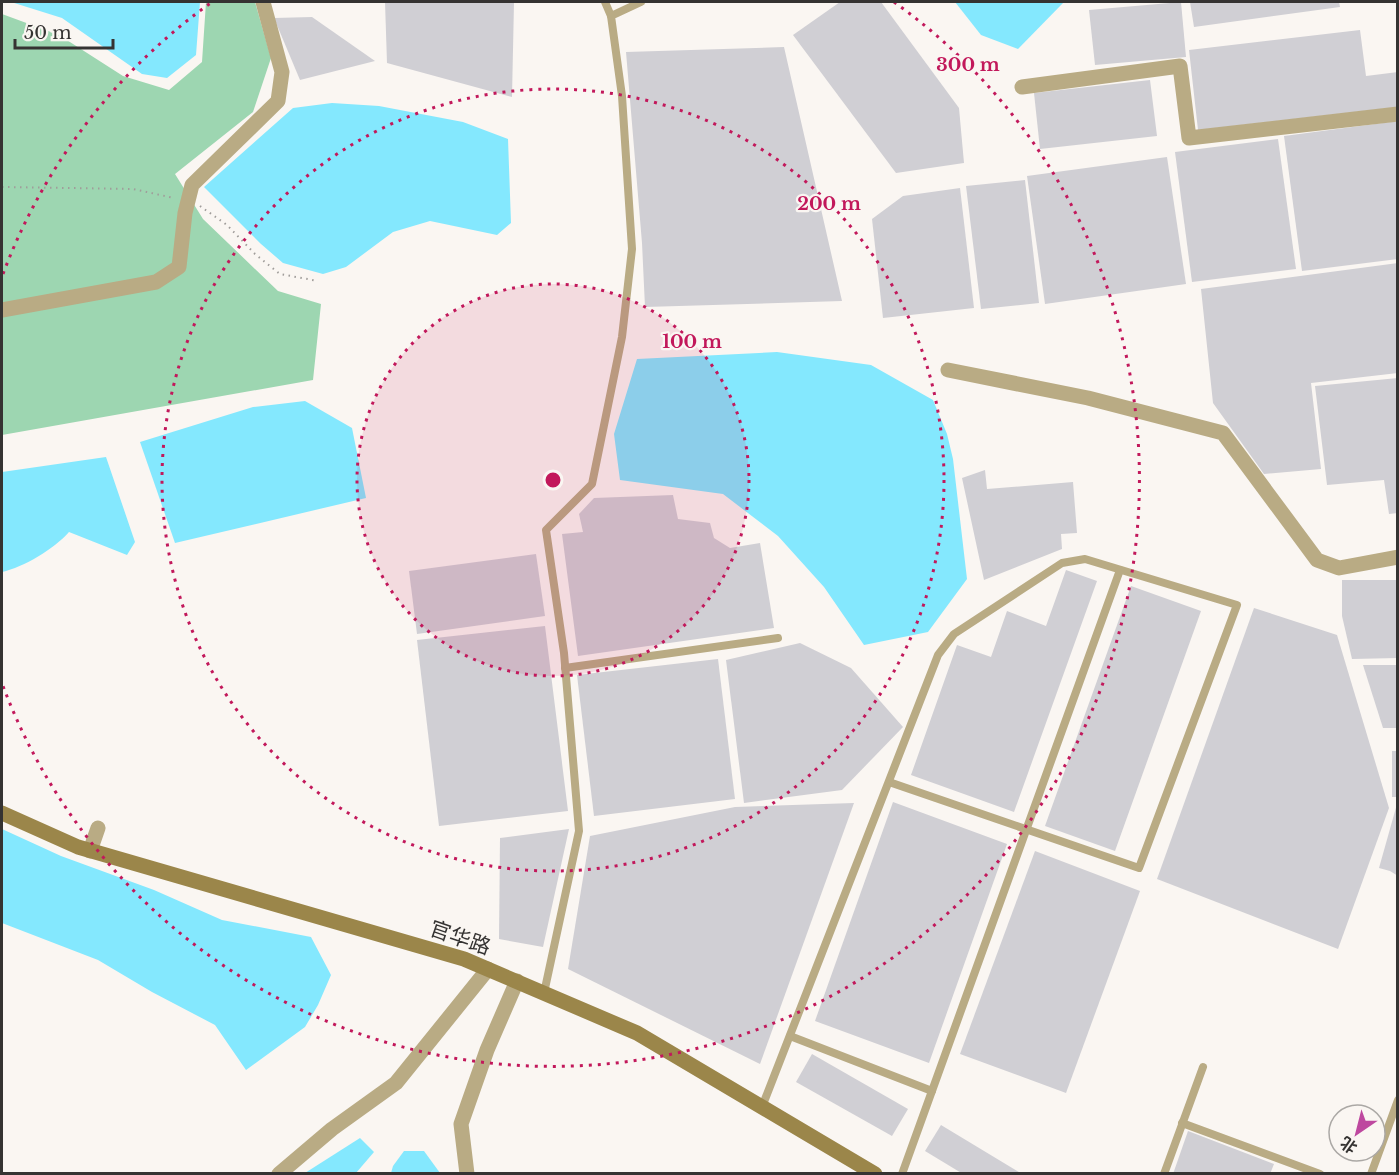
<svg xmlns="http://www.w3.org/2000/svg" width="1399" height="1175" font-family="'Libre Baskerville','Noto Sans SC',serif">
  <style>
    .green { fill: #9dd6b1 }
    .water { fill: #84e8fe }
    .building { fill: #d0cfd4 }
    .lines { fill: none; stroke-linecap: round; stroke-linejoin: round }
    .path { stroke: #a09d9a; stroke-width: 2; stroke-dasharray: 1.5 4.5; stroke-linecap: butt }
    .lane { stroke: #b9ab84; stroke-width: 8 }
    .street { stroke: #b9ab84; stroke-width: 15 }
    .secondary { stroke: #9b864a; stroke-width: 15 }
    .ring { fill: none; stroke: #c2185b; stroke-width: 3; stroke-dasharray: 3 6 }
    .labels { text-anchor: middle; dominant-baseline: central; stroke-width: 4.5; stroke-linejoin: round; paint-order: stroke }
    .street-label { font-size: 21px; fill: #353332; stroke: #faf6f2 }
    .centre { fill: #c2185b; stroke: #faf6f2; stroke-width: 3 }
    .ring-label { font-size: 18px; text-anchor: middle; font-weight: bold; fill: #c2185b; stroke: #faf6f2; stroke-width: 4.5; stroke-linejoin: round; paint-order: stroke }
  </style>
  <rect width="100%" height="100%" fill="#faf6f2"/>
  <polygon class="green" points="206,2 255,2 271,58 253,112 175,174 203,219 278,291 321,304 313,380 2,435 2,14 59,35 123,76 169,90 202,62"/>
  <g class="water">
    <polygon points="11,2 200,2 196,55 167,78 142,74 62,18"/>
    <polygon points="955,2 1064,2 1018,49 981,35"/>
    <polygon points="332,103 379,106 463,122 508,139 511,223 497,235 430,221 393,232 346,267 323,274 283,263 261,244 204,187 293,108"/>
    <polygon points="777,352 871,365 933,400 947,434 953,459 967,579 928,632 864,645 824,587 778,536 723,494 620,480 614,434 637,359"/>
    <polygon points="305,401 352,428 366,498 175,543 140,442 253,407"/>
    <path d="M106 457 135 542 127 555 69 532C54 549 24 567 2 572V472Z"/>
    <polygon points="2,829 61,856 154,890 222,920 311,937 331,975 318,1005 305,1027 246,1070 215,1025 152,992 98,960 2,923"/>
    <polygon points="360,1138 374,1152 356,1173 305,1173"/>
    <polygon points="404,1151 424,1151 440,1173 391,1173 393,1166"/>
  </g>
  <g class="building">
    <polygon points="385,2 514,2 512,97 387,63"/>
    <polygon points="840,2 881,2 959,108 964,163 896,173 793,35"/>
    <polygon points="1181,2 1186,57 1095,65 1089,10"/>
    <polygon points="1190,2 1339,2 1340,7 1194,27"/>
    <polygon points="312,17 375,61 300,80 274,18"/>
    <polygon points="1360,30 1366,76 1398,72 1398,107 1198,130 1189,50"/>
    <polygon points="784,47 842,301 645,307 642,243 626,52"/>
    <polygon points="1150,80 1157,136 1040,149 1034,93"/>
    <polygon points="1398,121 1398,259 1302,271 1284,136"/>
    <polygon points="1278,139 1296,269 1192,282 1175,152"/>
    <polygon points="1167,157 1186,284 1045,304 1027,176"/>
    <polygon points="1025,180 1039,303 981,309 966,186"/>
    <polygon points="960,188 974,308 883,318 872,219 903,196"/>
    <polygon points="1398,263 1398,373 1311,383 1321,469 1264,474 1213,403 1201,289"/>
    <polygon points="1398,378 1398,513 1389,514 1384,480 1327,485 1315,386"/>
    <polygon points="985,470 987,489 1073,482 1077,533 1061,534 1062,549 984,580 962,478"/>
    <polygon points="673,495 678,519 710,523 714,538 730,548 760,543 774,628 578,656 562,534 583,532 579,514 594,498"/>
    <polygon points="536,554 545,616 417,634 409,571"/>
    <polygon points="1066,570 1097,581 1014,812 911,775 957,645 991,657 1007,611 1046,626"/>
    <polygon points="1342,580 1398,580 1398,658 1352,659 1342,616"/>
    <polygon points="1131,586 1201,611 1115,851 1045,826"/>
    <polygon points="1254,608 1337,635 1389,808 1338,949 1157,879"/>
    <polygon points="545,626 568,811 439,826 417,640"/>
    <polygon points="800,643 851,668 903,727 842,790 744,803 726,660"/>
    <polygon points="718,659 735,799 594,816 577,675"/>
    <polygon points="1363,665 1398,665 1398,728 1383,728"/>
    <rect x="1392" y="751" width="6" height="46"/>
    <polygon points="893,802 1007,844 929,1063 815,1021"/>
    <polygon points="854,803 760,1064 568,969 590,836 735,807"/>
    <polygon points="1397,804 1398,804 1398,876 1390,871 1379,868"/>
    <polygon points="569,829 543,947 499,939 500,838"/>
    <polygon points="1035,851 1140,891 1066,1093 960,1054"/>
    <polygon points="812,1054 908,1109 892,1136 796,1082"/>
    <polygon points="941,1125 1022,1174 963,1174 925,1151"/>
    <polygon points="1188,1131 1274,1164 1270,1174 1173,1174"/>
  </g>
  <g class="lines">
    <g class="path">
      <polyline points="2,187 133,189 174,198"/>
      <polyline points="200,206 227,225 255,254 280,274 318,281"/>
    </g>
    <g class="lane">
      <polyline points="605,2 611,16"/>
      <polyline points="565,668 778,638"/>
      <polyline points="544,993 579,831 564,653 546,530 592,484 622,337 632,249 622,96 611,16 641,2"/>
      <polyline points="790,1036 932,1091"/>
      <polyline points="762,1107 938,655 954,634 1062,563 1085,559 1237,605 1139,868 889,782"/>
      <polyline points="1182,1123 1320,1174"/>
      <polyline points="902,1174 1120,570"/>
      <polyline points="1164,1174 1203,1067"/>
      <polyline points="1371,1174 1398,1100"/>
    </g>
    <g class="street">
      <polyline points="1022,87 1180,66 1189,138 1398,114"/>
      <polyline points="2,310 156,282 179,267 185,213 192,185 278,101 282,72 263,2"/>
      <polyline points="948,370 1088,398 1223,433 1317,560 1339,568 1398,557"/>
      <polyline points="90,851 98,828"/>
      <polyline points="279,1174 332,1129 396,1083 488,969"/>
      <polyline points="467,1174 461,1124 487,1050 517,981"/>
    </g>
    <polyline class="secondary" points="2,813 78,847 464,959 637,1033 875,1174"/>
  </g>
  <circle cx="553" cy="480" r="196" fill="#c2185b" fill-opacity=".12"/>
  <g class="ring">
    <circle cx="553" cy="480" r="196"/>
    <circle cx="553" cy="480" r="391"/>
    <path d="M3 274A587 587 0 0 1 212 2M894 2A587 587 0 1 1 3 686"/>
  </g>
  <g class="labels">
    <g class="street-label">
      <text transform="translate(460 938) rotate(19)">官华路</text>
    </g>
  </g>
  <circle cx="553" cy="480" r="9" class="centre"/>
  <g class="ring-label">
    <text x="968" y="71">300 m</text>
    <text x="829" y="210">200 m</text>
    <text x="692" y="348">100 m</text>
  </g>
  <rect width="1399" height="1175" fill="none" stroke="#353332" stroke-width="6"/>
  <g transform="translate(1357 1133) rotate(215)"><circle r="28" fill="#faf6f2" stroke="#aba8a5" stroke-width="1.5"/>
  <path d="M0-4.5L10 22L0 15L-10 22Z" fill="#be489f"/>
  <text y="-9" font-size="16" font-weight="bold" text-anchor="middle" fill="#353332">北</text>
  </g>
  <path d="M15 39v9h98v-9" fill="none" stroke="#353332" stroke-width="3"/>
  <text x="24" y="39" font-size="18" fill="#353332" stroke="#faf6f2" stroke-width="4.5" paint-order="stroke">50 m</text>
</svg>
